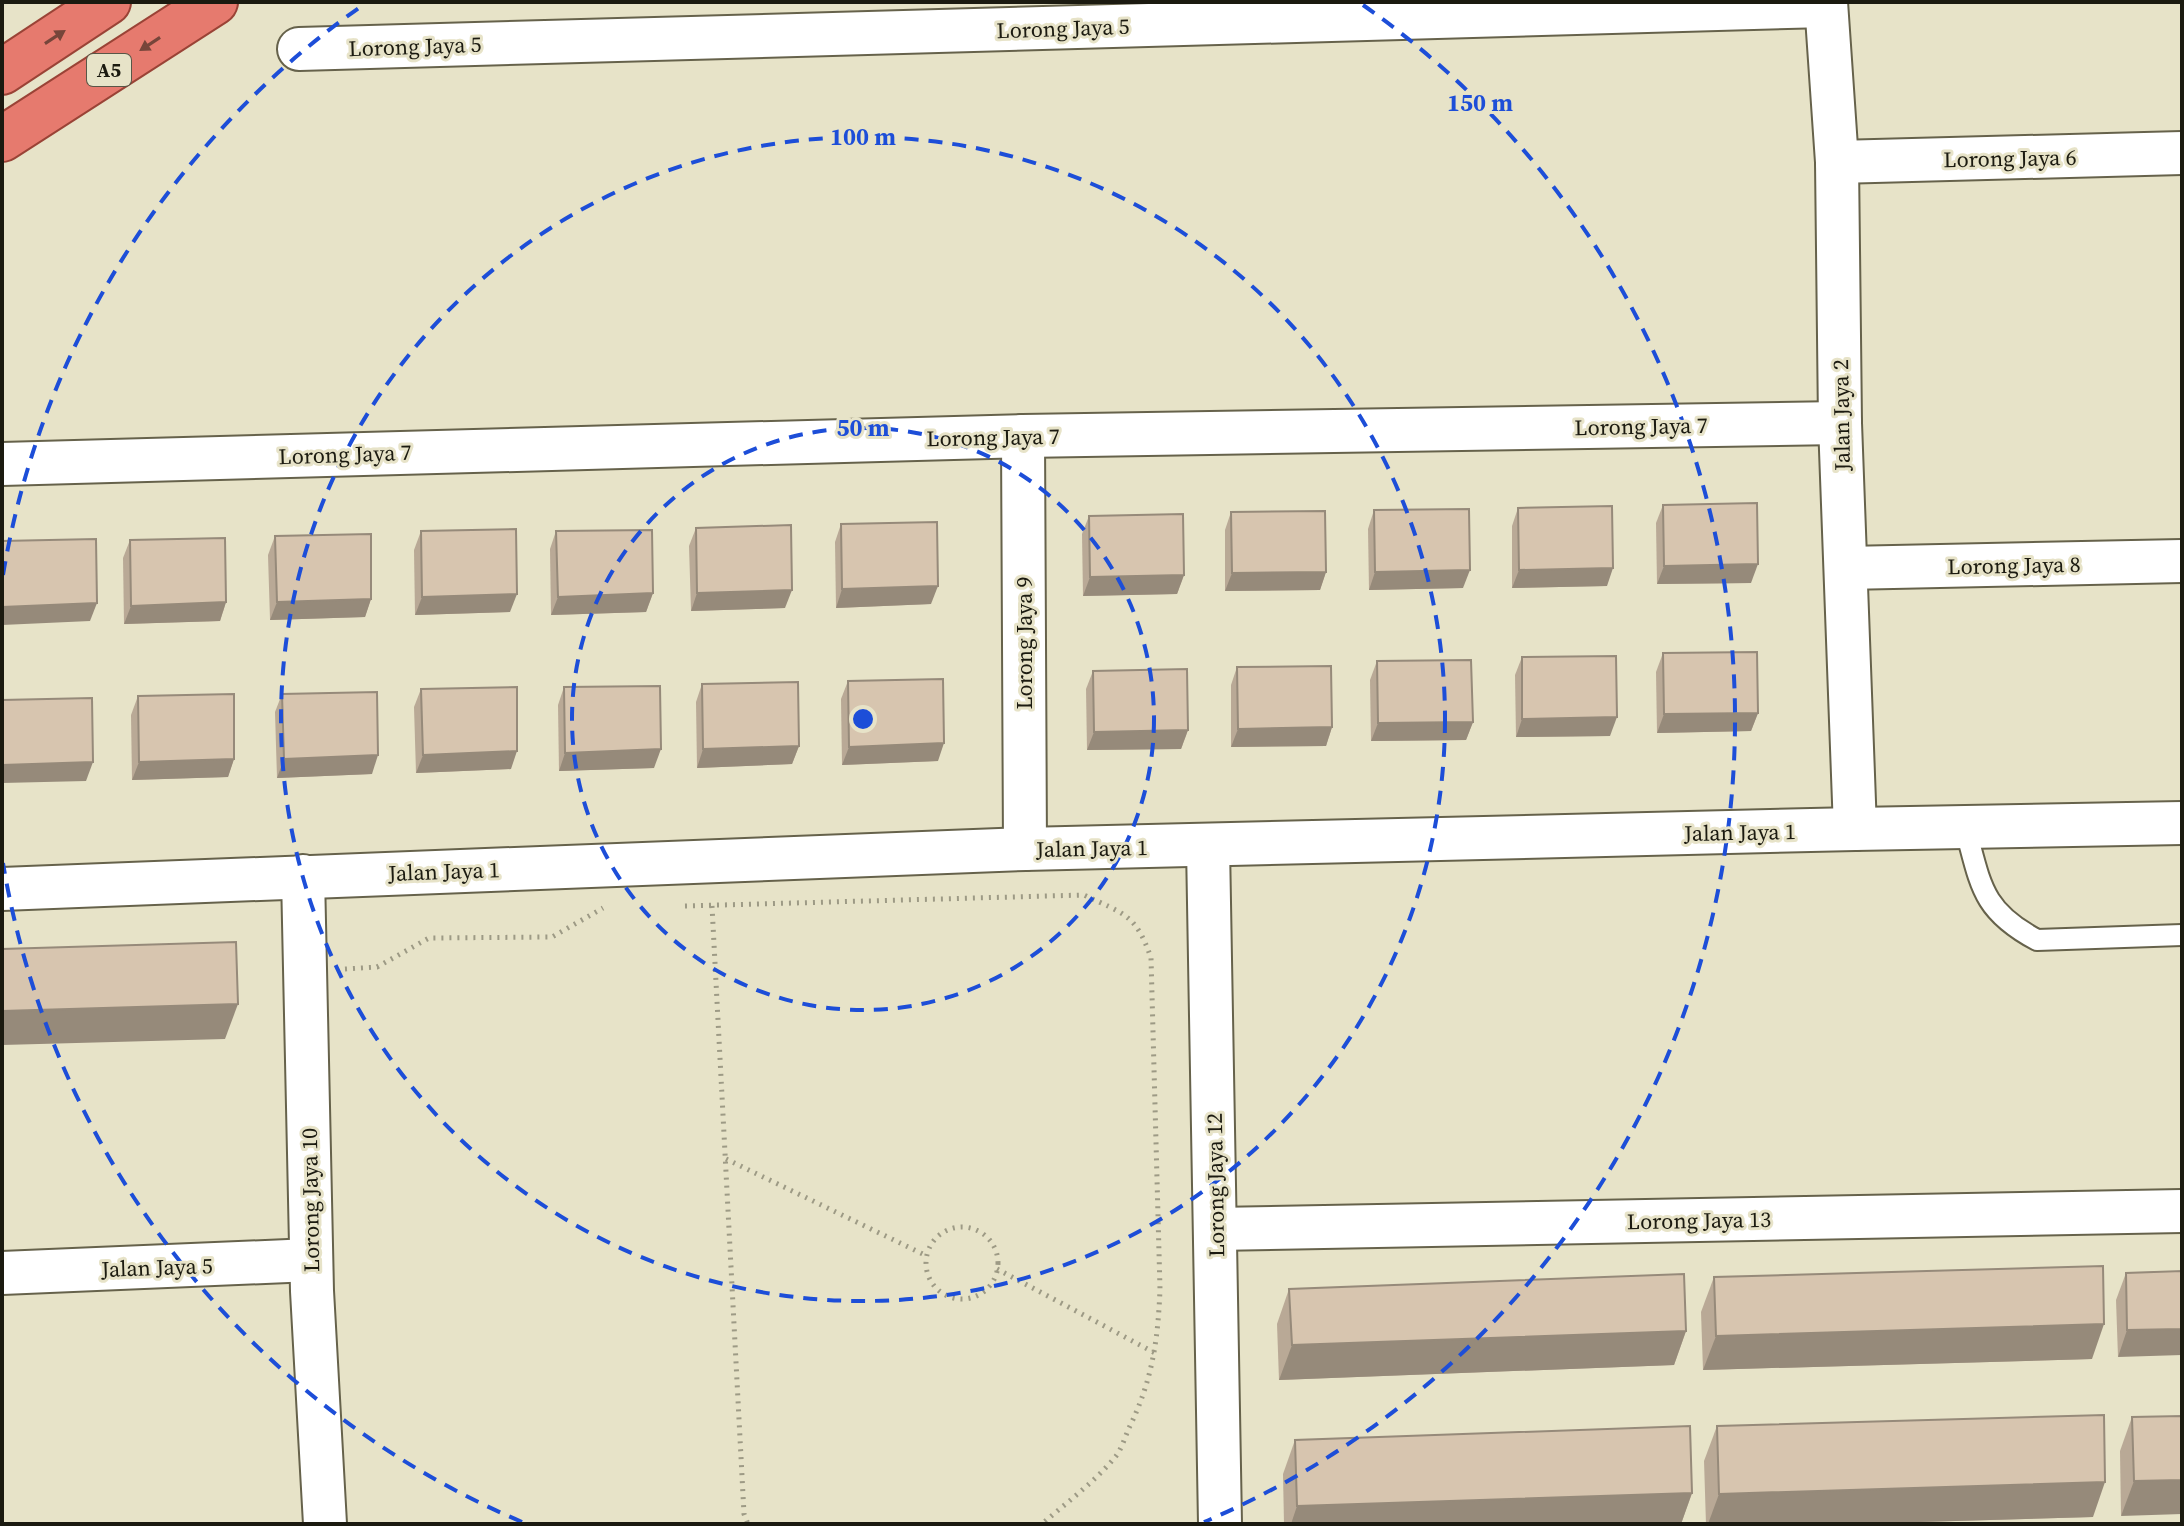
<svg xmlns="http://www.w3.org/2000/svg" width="2184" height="1526" font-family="'Source Serif 4',serif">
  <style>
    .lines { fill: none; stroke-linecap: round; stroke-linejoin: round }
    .service-casing { stroke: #66624b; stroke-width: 24 }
    .minor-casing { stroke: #66624b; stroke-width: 46 }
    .trunk-casing { stroke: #9a4336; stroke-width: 48 }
    .path { stroke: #9d9a85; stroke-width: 5; stroke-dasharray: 2 6; stroke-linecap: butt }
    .service { stroke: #fff; stroke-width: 20 }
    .minor { stroke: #fff; stroke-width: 42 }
    .trunk { stroke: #e67a6e; stroke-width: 44 }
    .wall { fill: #b9a996 }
    .shaded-wall { fill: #968a7a }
    .building { fill: #d7c5af; stroke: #968a7a; stroke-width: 2 }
    .oneway { fill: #76453a }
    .ring { fill: none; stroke: #1d4ed8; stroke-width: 4; stroke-dasharray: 14 10 }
    .labels { text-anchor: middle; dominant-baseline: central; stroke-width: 6; stroke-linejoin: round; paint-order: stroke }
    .shield { fill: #e7e3c8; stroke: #585647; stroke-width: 2 }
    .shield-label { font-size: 20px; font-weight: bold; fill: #1b1a10 }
    .street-label { font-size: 22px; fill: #1b1a10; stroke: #e7e3c8 }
    .centre { fill: #1d4ed8; stroke: #e7e3c8; stroke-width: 4 }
    .ring-label { font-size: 24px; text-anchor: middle; font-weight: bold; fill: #1d4ed8; stroke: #e7e3c8; stroke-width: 6; stroke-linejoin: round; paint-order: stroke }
  </style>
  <rect width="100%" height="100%" fill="#e7e3c8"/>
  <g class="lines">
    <defs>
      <path id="service" d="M1965 827C1981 885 1981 910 2037 940L2182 935"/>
      <g id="minor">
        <polyline points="1826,2 1837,162 1840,423 1855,829"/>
        <polyline points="299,49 1826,6"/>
        <polyline points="1837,162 2182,153"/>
        <polyline points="1023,436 1025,849"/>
        <polyline points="2,464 1023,436 1840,423"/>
        <polyline points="1846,568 2182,561"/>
        <polyline points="1208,846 1220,1524"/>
        <polyline points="303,876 312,1291 325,1524"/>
        <polyline points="2,889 1025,849 1855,829 2182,823"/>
        <polyline points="1215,1229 2182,1211"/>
        <polyline points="2,1273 311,1260"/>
      </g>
      <g id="trunk">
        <polyline points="2,72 108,2"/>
        <polyline points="2,139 215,2"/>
      </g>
    </defs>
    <use href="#service" class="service-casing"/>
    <use href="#minor" class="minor-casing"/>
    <use href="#trunk" class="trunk-casing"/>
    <g class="path">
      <path d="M685 906 1084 895C1124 914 1136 914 1151 958L1160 1289C1158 1341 1152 1381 1129 1428 1125 1437 1122 1448 1116 1456 1096 1481 1066 1503 1042 1524"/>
      <polyline points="712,906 744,1514 748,1524"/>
      <polyline points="345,969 377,967 429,938 552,937 603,908"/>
      <polyline points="726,1159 927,1256"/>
      <circle cx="962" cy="1263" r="36"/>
      <polyline points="997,1269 1155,1353"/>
    </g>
    <use href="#service" class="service"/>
    <use href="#minor" class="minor"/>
    <use href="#trunk" class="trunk"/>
  </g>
  <g class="wall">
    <polygon points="1663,505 1751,583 1657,584 1656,523"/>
    <polygon points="1518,508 1607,586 1512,588 1512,526"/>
    <polygon points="1374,510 1463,588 1369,590 1368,529"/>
    <polygon points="1231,512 1326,572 1320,590 1225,591 1225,530"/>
    <polygon points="1089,516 1184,575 1177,594 1083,596 1082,534"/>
    <polygon points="841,524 931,604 836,608 835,542"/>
    <polygon points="696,528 785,608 691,611 689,546"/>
    <polygon points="421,531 510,612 415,615 414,550"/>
    <polygon points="556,531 653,593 646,612 551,615 550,549"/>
    <polygon points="275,536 371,599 365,617 270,620 268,555"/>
    <polygon points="130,540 226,602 220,621 124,624 123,558"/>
    <polygon points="1663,653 1758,713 1751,731 1657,733 1656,672"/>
    <polygon points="1522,657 1610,736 1516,737 1515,675"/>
    <polygon points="1377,661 1473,722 1466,740 1371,741 1370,680"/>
    <polygon points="1237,667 1332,727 1326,746 1231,747 1231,685"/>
    <polygon points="1093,671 1188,730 1181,749 1087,750 1086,689"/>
    <polygon points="848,681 938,761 842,765 841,699"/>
    <polygon points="702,684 799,746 792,764 697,768 696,702"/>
    <polygon points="564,687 654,768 559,771 558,705"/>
    <polygon points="421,689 511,769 416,773 414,707"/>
    <polygon points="282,694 372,774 277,778 275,712"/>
    <polygon points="138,696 234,759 228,777 132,780 131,715"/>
    <polygon points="2182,1271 2118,1357 2116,1300 2126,1273"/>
    <polygon points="1714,1277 2092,1359 1703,1370 1701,1312"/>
    <polygon points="1289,1289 1686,1331 1674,1365 1279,1380 1277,1324"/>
    <polygon points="2182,1416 2121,1516 2120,1451 2132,1417"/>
    <polygon points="1717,1426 2093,1517 1850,1524 1706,1524 1704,1461"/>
    <polygon points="1295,1440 1692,1493 1681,1524 1284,1524 1283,1474"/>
  </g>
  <g class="shaded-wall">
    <polygon points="1758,564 1751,583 1657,584 1664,566"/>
    <polygon points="1613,568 1607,586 1512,588 1519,570"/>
    <polygon points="1470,570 1463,588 1369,590 1375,572"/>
    <polygon points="1326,572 1320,590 1225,591 1232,573"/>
    <polygon points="1184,575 1177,594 1083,596 1090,577"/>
    <polygon points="938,586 931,604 836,608 842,589"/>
    <polygon points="792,590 785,608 691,611 697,593"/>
    <polygon points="653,593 646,612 551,615 558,597"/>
    <polygon points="517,594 510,612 415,615 422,597"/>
    <polygon points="371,599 365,617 270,620 277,602"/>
    <polygon points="226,602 220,621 124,624 131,606"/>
    <polygon points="97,603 90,621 2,625 2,607"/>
    <polygon points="1758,713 1751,731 1657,733 1664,714"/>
    <polygon points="1617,717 1610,736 1516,737 1522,719"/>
    <polygon points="1473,722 1466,740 1371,741 1378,723"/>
    <polygon points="1332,727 1326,746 1231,747 1238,729"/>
    <polygon points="1188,730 1181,749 1087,750 1094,732"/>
    <polygon points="944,743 938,761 842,765 849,747"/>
    <polygon points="799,746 792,764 697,768 703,749"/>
    <polygon points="661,749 654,768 559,771 565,753"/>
    <polygon points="517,751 511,769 416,773 423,755"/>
    <polygon points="378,755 372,774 277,778 284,759"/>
    <polygon points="234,759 228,777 132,780 139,762"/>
    <polygon points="93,762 86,781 2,783 2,765"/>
    <polygon points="238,1004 225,1039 2,1045 2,1011"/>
    <polygon points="2104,1324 2092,1359 1703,1370 1716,1336"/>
    <polygon points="2182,1329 2182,1355 2118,1357 2127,1330"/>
    <polygon points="1686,1331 1674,1365 1279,1380 1292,1345"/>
    <polygon points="2182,1480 2182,1514 2121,1516 2134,1481"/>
    <polygon points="2105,1482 2093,1517 1850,1524 1708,1524 1719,1494"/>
    <polygon points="1692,1493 1681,1524 1291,1524 1297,1506"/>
  </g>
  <g class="building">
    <polygon points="1757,503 1758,564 1664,566 1663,505"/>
    <polygon points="1612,506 1613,568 1519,570 1518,508"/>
    <polygon points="1469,509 1470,570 1375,572 1374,510"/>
    <polygon points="1325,511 1326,572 1232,573 1231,512"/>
    <polygon points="1183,514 1184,575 1090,577 1089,516"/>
    <polygon points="937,522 938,586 842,589 841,524"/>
    <polygon points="791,525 792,590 697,593 696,528"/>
    <polygon points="516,529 517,594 422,597 421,531"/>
    <polygon points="652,530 653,593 558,597 556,531"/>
    <polygon points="371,534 371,599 277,602 275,536"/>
    <polygon points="225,538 226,602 131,606 130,540"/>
    <polygon points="96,539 97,603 2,607 2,541"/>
    <polygon points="1757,652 1758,713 1664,714 1663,653"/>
    <polygon points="1616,656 1617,717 1522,719 1522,657"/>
    <polygon points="1471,660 1473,722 1378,723 1377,661"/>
    <polygon points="1331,666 1332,727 1238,729 1237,667"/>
    <polygon points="1187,669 1188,730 1094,732 1093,671"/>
    <polygon points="943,679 944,743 849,747 848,681"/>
    <polygon points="798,682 799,746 703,749 702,684"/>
    <polygon points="660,686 661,749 565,753 564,687"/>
    <polygon points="517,687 517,751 423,755 421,689"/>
    <polygon points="377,692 378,755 284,759 282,694"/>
    <polygon points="234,694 234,759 139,762 138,696"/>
    <polygon points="92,698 93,762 2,765 2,700"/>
    <polygon points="236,942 238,1004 2,1011 2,949"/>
    <polygon points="2103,1266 2104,1324 1716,1336 1714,1277"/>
    <polygon points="2182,1271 2182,1329 2127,1330 2126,1273"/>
    <polygon points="1684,1274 1686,1331 1292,1345 1289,1289"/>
    <polygon points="2104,1415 2105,1482 1719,1494 1717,1426"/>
    <polygon points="2182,1416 2182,1480 2134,1481 2132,1417"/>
    <polygon points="1690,1426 1692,1493 1297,1506 1295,1440"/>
  </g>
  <defs><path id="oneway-solid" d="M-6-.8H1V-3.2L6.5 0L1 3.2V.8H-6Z" transform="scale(2)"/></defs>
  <g class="oneway">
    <use href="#oneway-solid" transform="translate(55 37) rotate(-33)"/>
    <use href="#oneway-solid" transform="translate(150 44) rotate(147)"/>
  </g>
  <g class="ring">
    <circle cx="863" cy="719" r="291"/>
    <circle cx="863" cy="719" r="582"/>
    <path d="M522 1522A872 872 0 0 1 3 863M3 575A872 872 0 0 1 363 5M1363 5A872 872 0 0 1 1204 1522"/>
  </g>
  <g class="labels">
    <rect class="shield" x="87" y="54" width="44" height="32" rx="6"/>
    <g class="shield-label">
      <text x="109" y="70">A5</text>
    </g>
    <g class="street-label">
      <text transform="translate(1063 28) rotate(-2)">Lorong Jaya 5</text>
      <text transform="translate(415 46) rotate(-2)">Lorong Jaya 5</text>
      <text transform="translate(2010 158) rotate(-1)">Lorong Jaya 6</text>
      <text transform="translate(1841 415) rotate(-91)">Jalan Jaya 2</text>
      <text transform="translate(1641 426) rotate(-1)">Lorong Jaya 7</text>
      <text transform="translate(993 437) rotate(-1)">Lorong Jaya 7</text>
      <text transform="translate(345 454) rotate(-2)">Lorong Jaya 7</text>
      <text transform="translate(2014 565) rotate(-1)">Lorong Jaya 8</text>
      <text transform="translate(1024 643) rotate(-90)">Lorong Jaya 9</text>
      <text transform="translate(1740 832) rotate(-1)">Jalan Jaya 1</text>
      <text transform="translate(1092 848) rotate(-1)">Jalan Jaya 1</text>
      <text transform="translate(444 871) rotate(-2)">Jalan Jaya 1</text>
      <text transform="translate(1215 1185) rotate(-91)">Lorong Jaya 12</text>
      <text transform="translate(310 1200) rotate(-91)">Lorong Jaya 10</text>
      <text transform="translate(1699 1220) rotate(-1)">Lorong Jaya 13</text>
      <text transform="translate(157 1267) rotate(-2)">Jalan Jaya 5</text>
    </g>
  </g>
  <circle cx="863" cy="719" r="12" class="centre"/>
  <g class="ring-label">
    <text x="1480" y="111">150 m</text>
    <text x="863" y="145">100 m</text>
    <text x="863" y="436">50 m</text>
  </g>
  <rect width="2184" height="1526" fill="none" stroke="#1b1a10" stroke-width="8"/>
</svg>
